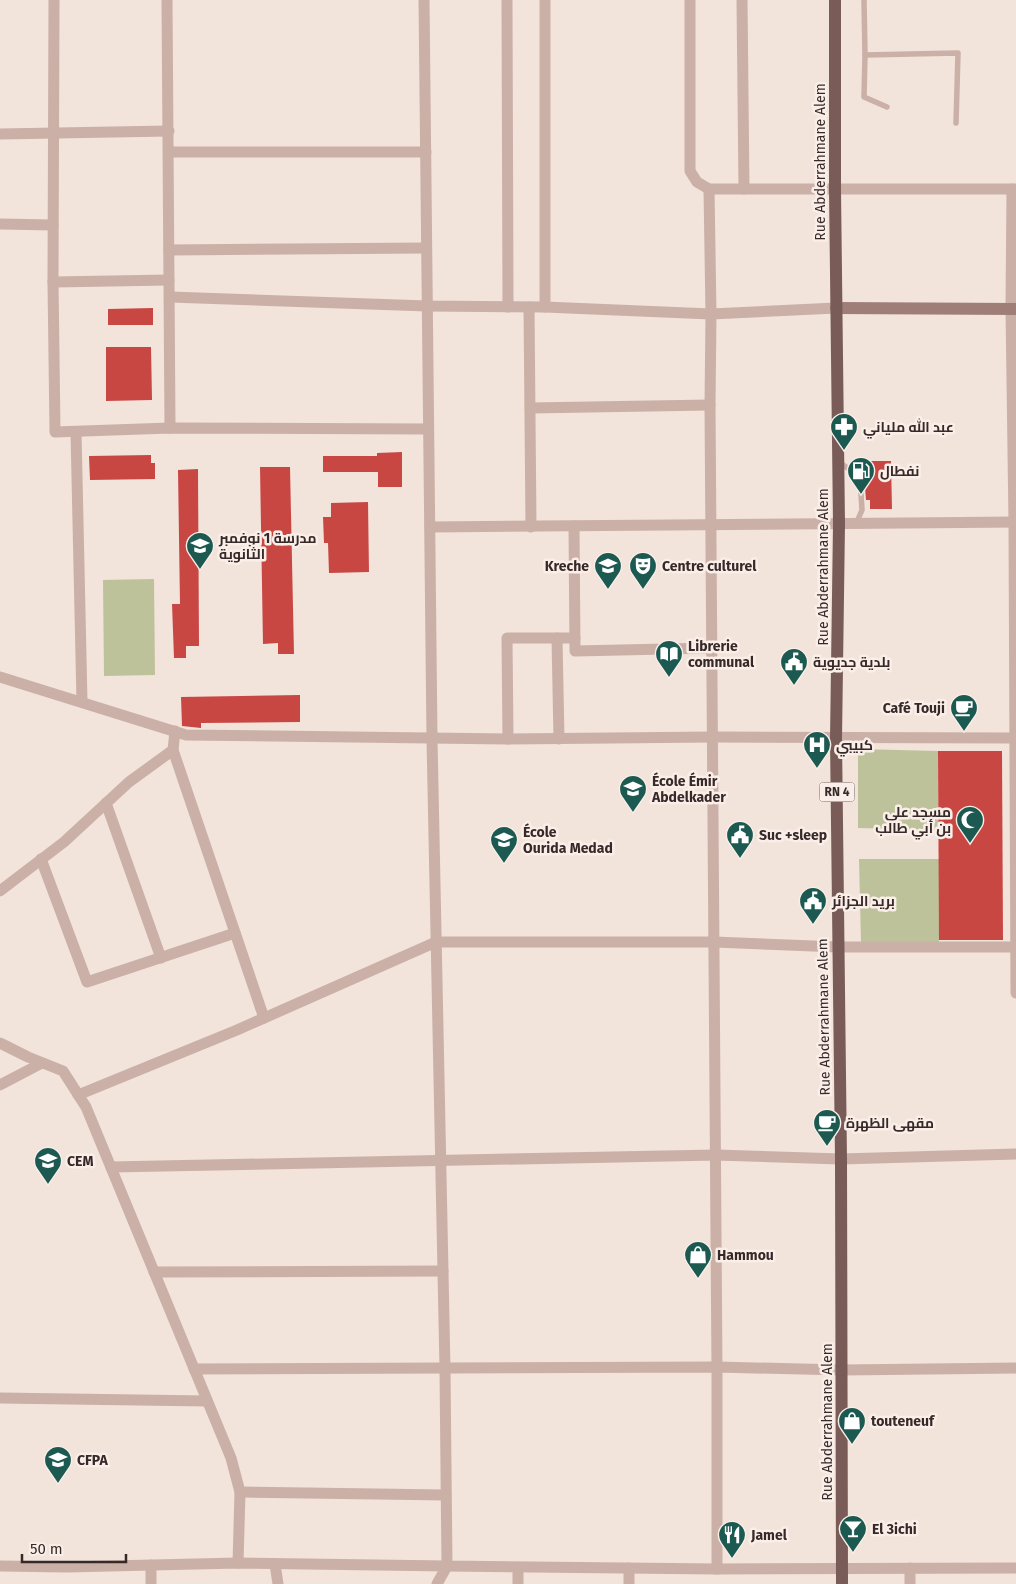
<svg xmlns="http://www.w3.org/2000/svg" width="1016" height="1584" font-family="'Fira Sans',Cairo,sans-serif">
  <style>
    .green { fill: #bdc29b }
    .building { fill: #c94743 }
    .lines { fill: none; stroke-linecap: round; stroke-linejoin: round }
    .service { stroke: #cbb0a7; stroke-width: 5.5 }
    .minor { stroke: #cbb0a7; stroke-width: 11 }
    .secondary { stroke: #9f7e78; stroke-width: 12 }
    .primary { stroke: #795c58; stroke-width: 12 }
    .labels { text-anchor: middle; dominant-baseline: central; stroke-width: 5; stroke-linejoin: round; paint-order: stroke }
    .shield { fill: #faeee8; stroke: #726462; stroke-width: 1 }
    .shield-label { font-size: 12px; font-weight: bold; fill: #372928 }
    .street-label { font-size: 14px; fill: #372928; stroke: #faeee8 }
    .poi-label { font-size: 14px; font-weight: bold; fill: #372928; stroke: #faeee8; text-anchor: start }
  </style>
  <rect width="100%" height="100%" fill="#f2e3db"/>
  <g class="green">
    <polygon points="154,579 155,675 104,676 103,580"/>
    <polygon points="858,749 938,751 938,830 858,828"/>
    <polygon points="859,859 939,859 939,942 861,942"/>
  </g>
  <g class="building">
    <polygon points="153,308 153,325 108,325 108,309"/>
    <polygon points="106,347 151,347 152,400 106,401"/>
    <polygon points="402,452 402,487 378,487 378,472 323,472 323,456 377,456 377,453"/>
    <polygon points="151,455 151,463 155,463 155,479 90,480 89,456"/>
    <polygon points="869,461 891,461 892,509 870,509 870,500 866,500 864,475 858,470 869,469"/>
    <polygon points="260,467 290,467 294,654 278,654 278,643 263,644"/>
    <polygon points="198,469 199,646 186,646 186,658 174,658 172,604 180,604 178,470"/>
    <polygon points="368,502 369,572 329,573 328,543 324,543 323,517 331,517 331,503"/>
    <polygon points="300,695 300,722 201,723 201,728 182,726 181,697"/>
    <polygon points="938,751 1002,751 1003,940 939,940"/>
  </g>
  <g class="lines">
    <g class="service">
      <polyline points="864,0 865,55 958,53 956,123"/>
      <polyline points="865,55 864,97 887,107"/>
      <polyline points="839,462 860,477 862,510 856,524"/>
    </g>
    <g class="minor">
      <polyline points="54,0 53,282 55,432 170,428 428,429"/>
      <polyline points="167,0 170,428"/>
      <polyline points="424,0 432,739 445,1369 447,1566 717,1569 1016,1568"/>
      <polyline points="507,0 508,307"/>
      <polyline points="690,0 690,171 697,182 709,189 1016,189"/>
      <polyline points="742,0 744,189"/>
      <polyline points="0,134 169,131"/>
      <polyline points="169,152 426,152"/>
      <polyline points="709,189 711,314 710,405 717,1371 717,1569"/>
      <polyline points="1012,189 1011,309 1014,522 1016,993"/>
      <polyline points="0,224 53,225"/>
      <polyline points="169,250 426,248"/>
      <polyline points="53,282 169,280"/>
      <polyline points="170,297 427,306 545,307 711,314 836,308"/>
      <polyline points="529,307 531,527"/>
      <polyline points="545,307 545,0"/>
      <polyline points="530,408 710,405"/>
      <polyline points="76,432 82,702"/>
      <polyline points="574,526 575,651 712,648"/>
      <polyline points="430,527 1016,522"/>
      <polyline points="557,638 559,739"/>
      <polyline points="0,677 186,735 508,739 713,737 1016,738"/>
      <polyline points="175,731 173,750 264,1018"/>
      <polyline points="508,739 507,638 575,638"/>
      <polyline points="106,803 161,958"/>
      <polyline points="41,859 87,982 235,933"/>
      <polyline points="0,891 64,842 129,782 173,750"/>
      <polyline points="0,1043 28,1057 63,1071 86,1107 231,1458 240,1492 238,1563"/>
      <polyline points="0,1085 42,1063"/>
      <polyline points="78,1095 237,1030 436,942 714,942 838,947 1016,947"/>
      <polyline points="111,1167 716,1155 841,1159 1016,1154"/>
      <polyline points="154,1272 443,1271"/>
      <polyline points="194,1369 717,1367 842,1370 1016,1368"/>
      <polyline points="0,1398 207,1401"/>
      <polyline points="240,1492 446,1495"/>
      <polyline points="275,1564 278,1584"/>
      <polyline points="0,1566 67,1567 238,1563 447,1566 437,1584"/>
      <polyline points="629,1568 629,1584"/>
      <polyline points="910,1568 910,1584"/>
      <polyline points="151,1584 151,1565"/>
      <polyline points="518,1584 518,1568"/>
    </g>
    <polyline class="secondary" points="836,308 1016,309"/>
    <polyline class="primary" points="835,0 835,190 839,524 836,739 841,1159 842,1584"/>
  </g>
  <defs>
    <symbol id="pharmacy-pin" viewBox="-11 -11 22 30"><path d="M0 17L-7.5 6A9.5 9.5 0 1 1 7.5 6Z" fill="#1c5a51" stroke="#faeee8"/><path d="M-2-6h4v4h4v4h-4v4h-4v-4h-4v-4h4Z" fill="#fff"/></symbol>
    <symbol id="fuel-pin" viewBox="-11 -11 22 30"><path d="M0 17L-7.5 6A9.5 9.5 0 1 1 7.5 6Z" fill="#1c5a51" stroke="#faeee8"/><path d="M-5.5-6h7V0h2V4h1.3V-2.5L3-4.5l.8-.8L6-3V5H2.5V1h-1V6h-7ZM-4.2-4.7v3.2H.2V-4.7Z" fill="#fff"/></symbol>
    <symbol id="school-pin" viewBox="-11 -11 22 30"><path d="M0 17L-7.5 6A9.5 9.5 0 1 1 7.5 6Z" fill="#1c5a51" stroke="#faeee8"/><path d="M0-5L7-2L0 1L-7-2ZM-4 1L0 2.5L4 1V4Q0 6-4 4Z" fill="#fff"/></symbol>
    <symbol id="theatre-pin" viewBox="-11 -11 22 30"><path d="M0 17L-7.5 6A9.5 9.5 0 1 1 7.5 6Z" fill="#1c5a51" stroke="#faeee8"/><path d="M-5-5.5Q0-4 5-5.5V0Q5 5 0 6Q-5 5-5 0ZM-3.3-2.5H-1v1.5H-3.3ZM1-2.5H3.3v1.5H1ZM-2.8 1Q0 5.5 2.8 1Z" fill="#fff"/></symbol>
    <symbol id="library-pin" viewBox="-11 -11 22 30"><path d="M0 17L-7.5 6A9.5 9.5 0 1 1 7.5 6Z" fill="#1c5a51" stroke="#faeee8"/><path d="M-6-4Q-3-5.5-.7-3.5V5Q-3 3-6 4ZM6-4Q3-5.5 .7-3.5V5Q3 3 6 4Z" fill="#fff"/></symbol>
    <symbol id="civic-pin" viewBox="-11 -11 22 30"><path d="M0 17L-7.5 6A9.5 9.5 0 1 1 7.5 6Z" fill="#1c5a51" stroke="#faeee8"/><path d="M-.6-6.5H3V-4.5H.6V-3L4-1V1h2V6H-6V1h2V-1L-.6-3ZM-1.2 2.5V6h2.4V2.5Z" fill="#fff"/></symbol>
    <symbol id="cafe-pin" viewBox="-11 -11 22 30"><path d="M0 17L-7.5 6A9.5 9.5 0 1 1 7.5 6Z" fill="#1c5a51" stroke="#faeee8"/><path d="M-5.5-4.5H6V0H3Q3 3.5 0 3.5H-2.5Q-5.5 3.5-5.5 0ZM3-3.2v2h1.7v-2ZM-6 4.5H4V6H-6Z" fill="#fff"/></symbol>
    <symbol id="hospital-pin" viewBox="-11 -11 22 30"><path d="M0 17L-7.5 6A9.5 9.5 0 1 1 7.5 6Z" fill="#1c5a51" stroke="#faeee8"/><path d="M-5-5h3v3.5h4V-5h3V5h-3V1.5h-4V5h-3Z" fill="#fff"/></symbol>
    <symbol id="mosque-pin" viewBox="-11 -11 22 30"><path d="M0 17L-7.5 6A9.5 9.5 0 1 1 7.5 6Z" fill="#1c5a51" stroke="#faeee8"/><path d="M3.5-4.9A6 6 0 1 0 3.5 4.9A5 5 0 1 1 3.5-4.9Z" fill="#fff"/></symbol>
    <symbol id="shop-pin" viewBox="-11 -11 22 30"><path d="M0 17L-7.5 6A9.5 9.5 0 1 1 7.5 6Z" fill="#1c5a51" stroke="#faeee8"/><path d="M-5-2.5h2.3a2.7 3.5 0 0 1 5.4 0H5L5.5 6h-11ZM-1.5-2.5h3a1.5 2.3 0 0 0-3 0Z" fill="#fff"/></symbol>
    <symbol id="university-pin" viewBox="-11 -11 22 30"><path d="M0 17L-7.5 6A9.5 9.5 0 1 1 7.5 6Z" fill="#1c5a51" stroke="#faeee8"/><path d="M0-5L7-2L0 1L-7-2ZM-4 1L0 2.5L4 1V4Q0 6-4 4Z" fill="#fff"/></symbol>
    <symbol id="bar-pin" viewBox="-11 -11 22 30"><path d="M0 17L-7.5 6A9.5 9.5 0 1 1 7.5 6Z" fill="#1c5a51" stroke="#faeee8"/><path d="M-6-5H6L.8 .8V4.5H3.5V6h-7V4.5H-.8V.8Z" fill="#fff"/></symbol>
    <symbol id="restaurant-pin" viewBox="-11 -11 22 30"><path d="M0 17L-7.5 6A9.5 9.5 0 1 1 7.5 6Z" fill="#1c5a51" stroke="#faeee8"/><path d="M-5-6h1v4h1v-4h1v4h1v-4h1v5L-1.5 .5V6h-2V.5L-5-1ZM5-6V6H3V1.5H1.5Q1.5-4 5-6Z" fill="#fff"/></symbol>
  </defs>
  <g fill-rule="evenodd">
    <use href="#pharmacy-pin" x="828" y="411" width="32" height="43"/>
    <use href="#fuel-pin" x="845" y="455" width="32" height="43"/>
    <use href="#school-pin" x="184" y="530" width="32" height="43"/>
    <use href="#school-pin" x="592" y="550" width="32" height="43"/>
    <use href="#theatre-pin" x="627" y="550" width="32" height="43"/>
    <use href="#library-pin" x="653" y="638" width="32" height="43"/>
    <use href="#civic-pin" x="778" y="646" width="32" height="43"/>
    <use href="#cafe-pin" x="948" y="692" width="32" height="43"/>
    <use href="#hospital-pin" x="801" y="729" width="32" height="43"/>
    <use href="#school-pin" x="617" y="773" width="32" height="43"/>
    <use href="#mosque-pin" x="954" y="804" width="32" height="43"/>
    <use href="#civic-pin" x="724" y="819" width="32" height="43"/>
    <use href="#school-pin" x="488" y="824" width="32" height="43"/>
    <use href="#civic-pin" x="797" y="885" width="32" height="43"/>
    <use href="#cafe-pin" x="811" y="1107" width="32" height="43"/>
    <use href="#school-pin" x="32" y="1145" width="32" height="43"/>
    <use href="#shop-pin" x="682" y="1239" width="32" height="43"/>
    <use href="#shop-pin" x="836" y="1405" width="32" height="43"/>
    <use href="#university-pin" x="42" y="1444" width="32" height="43"/>
    <use href="#bar-pin" x="837" y="1513" width="32" height="43"/>
    <use href="#restaurant-pin" x="716" y="1519" width="32" height="43"/>
  </g>
  <g class="labels">
    <rect class="shield" x="819.5" y="782.5" width="35" height="19" rx="4"/>
    <g class="shield-label">
      <text x="837" y="792">RN 4</text>
    </g>
    <g class="street-label">
      <text transform="translate(820 162) rotate(-90)">Rue Abderrahmane Alem</text>
      <text transform="translate(823 567) rotate(-90)">Rue Abderrahmane Alem</text>
      <text transform="translate(824 1017) rotate(-91)">Rue Abderrahmane Alem</text>
      <text transform="translate(827 1422) rotate(-90)">Rue Abderrahmane Alem</text>
    </g>
    <g class="poi-label">
      <text x="863" y="427">عبد الله ملياني</text>
      <text x="880" y="471">نفطال</text>
      <text x="219" y="538">مدرسة 1 نوفمبر<tspan x="219" dy="16">الثانوية</tspan></text>
      <text x="589" y="566" text-anchor="end">Kreche</text>
      <text x="662" y="566">Centre culturel</text>
      <text x="688" y="646">Librerie<tspan x="688" dy="16">communal</tspan></text>
      <text x="813" y="662">بلدية جديوية</text>
      <text x="945" y="708" text-anchor="end">Café Touji</text>
      <text x="836" y="745">كبيبي</text>
      <text x="652" y="781">École Émir<tspan x="652" dy="16">Abdelkader</tspan></text>
      <text x="951" y="812" text-anchor="end">مسجد علي<tspan x="951" dy="16">بن أبي طالب</tspan></text>
      <text x="523" y="832">École<tspan x="523" dy="16">Ourida Medad</tspan></text>
      <text x="759" y="835">Suc +sleep</text>
      <text x="832" y="901">بريد الجزائر</text>
      <text x="846" y="1123">مقهى الظهرة</text>
      <text x="67" y="1161">CEM</text>
      <text x="717" y="1255">Hammou</text>
      <text x="871" y="1421">touteneuf</text>
      <text x="77" y="1460">CFPA</text>
      <text x="872" y="1529">El 3ichi</text>
      <text x="751" y="1535">Jamel</text>
    </g>
  </g>
  <path d="M22 1554v8h104v-8" fill="none" stroke="#372928" stroke-width="2.5"/>
  <text x="30" y="1554" font-size="15" fill="#372928" stroke="#faeee8" stroke-width="4" paint-order="stroke">50 m</text>
</svg>
